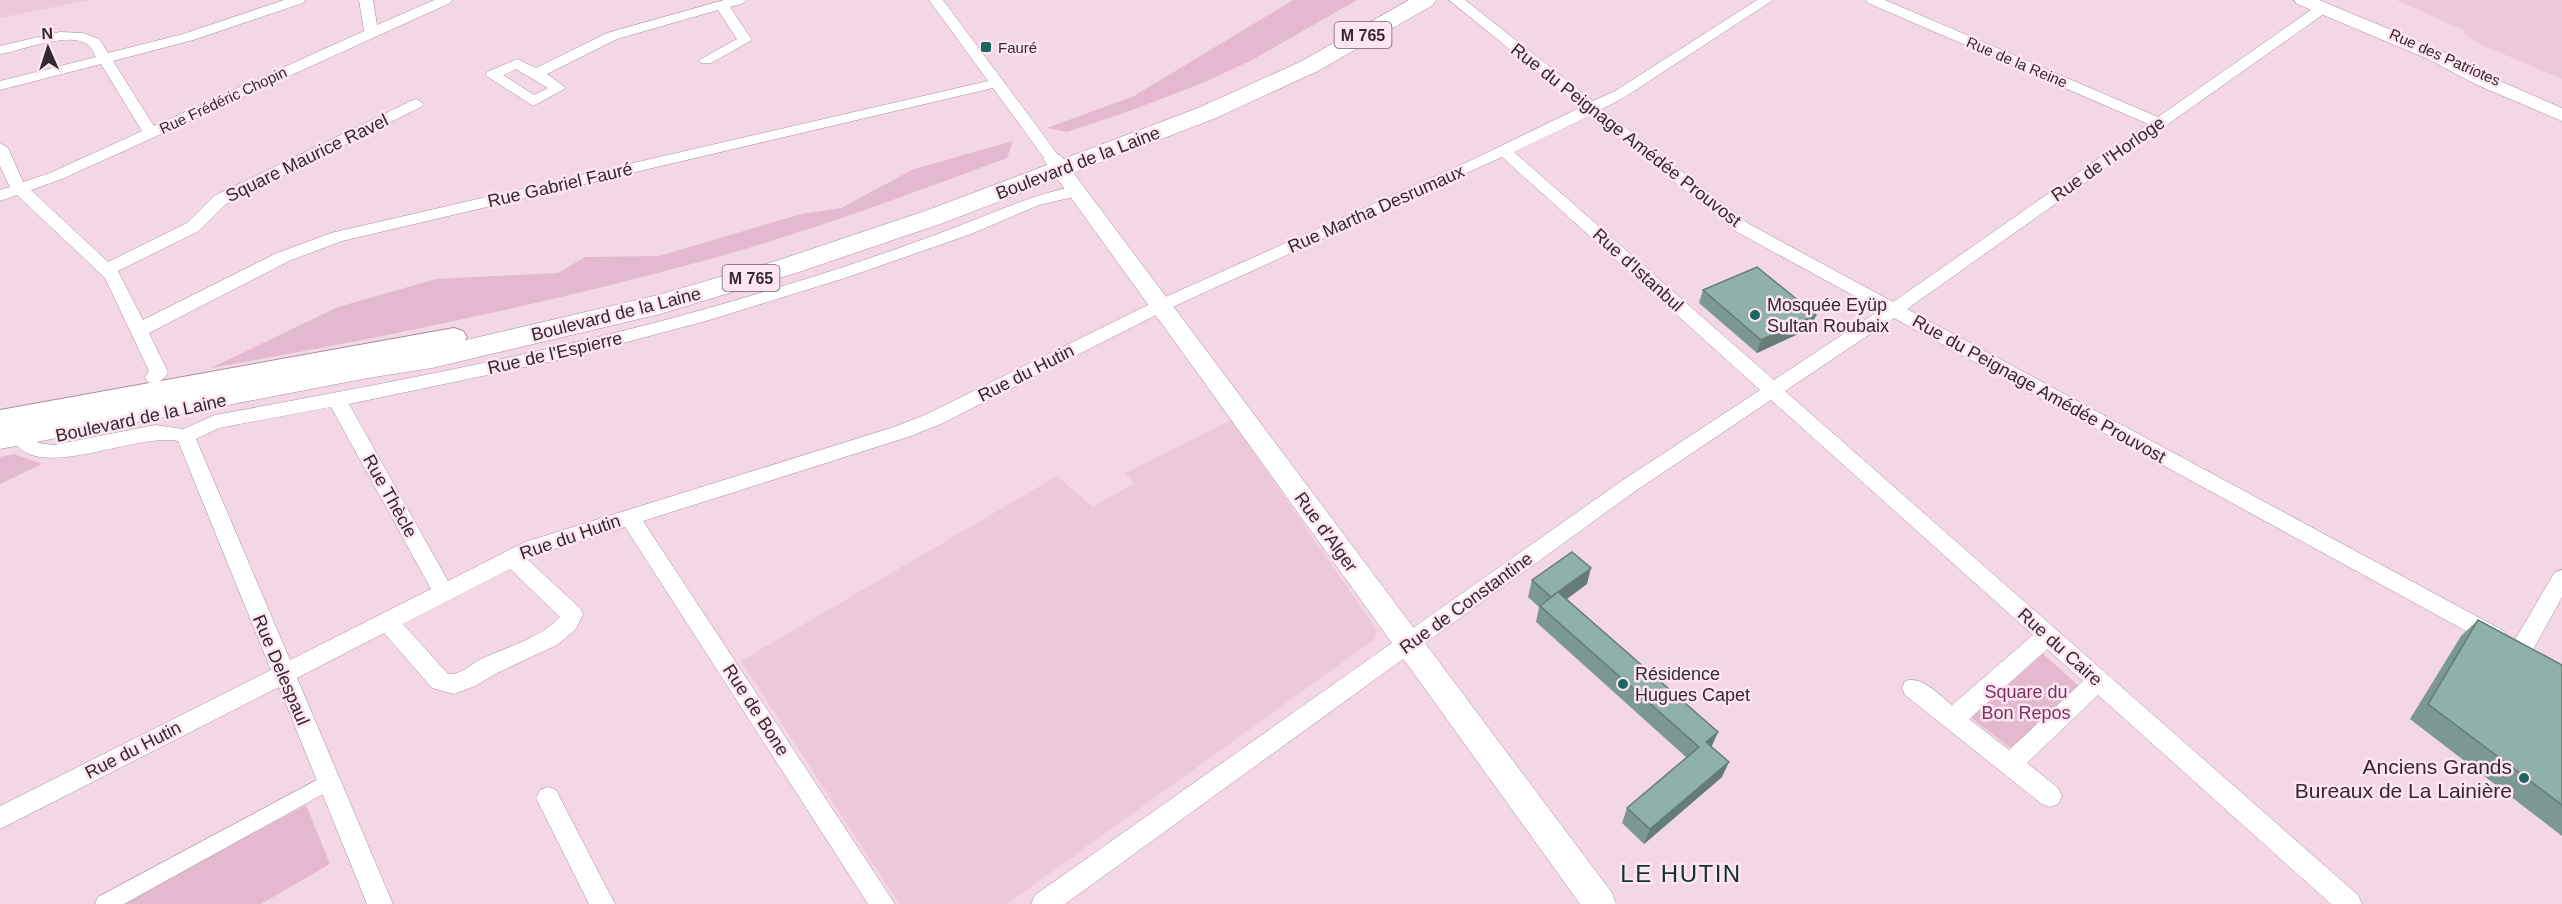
<svg xmlns="http://www.w3.org/2000/svg" width="2562" height="904" font-family="Arial,sans-serif">
  <style>
    .built { fill: #ecc8db }
    .green { fill: #e4b9d0 }
    .lines { fill: none; stroke-linecap: round; stroke-linejoin: round }
    .pedestrian-casing { stroke: #a78d9b; stroke-width: 1 }
    .minor-casing { stroke: #a78d9b; stroke-width: 1 }
    .tertiary-casing { stroke: #a78d9b; stroke-width: 1 }
    .secondary-casing { stroke: #a78d9b; stroke-width: 2 }
    .primary-casing { stroke: #a78d9b; stroke-width: 1 }
    .pedestrian { fill: #fff; fill-rule: evenodd }
    .minor { fill: #fff; fill-rule: evenodd }
    .tertiary { fill: #fff; fill-rule: evenodd }
    .secondary { fill: #fff; fill-rule: evenodd }
    .primary { fill: #fff; fill-rule: evenodd }
    .wall { fill: #7c9892 }
    .shaded-wall { fill: #657c77 }
    .building { fill: #90b1aa; stroke: #657c77; stroke-width: 1.5 }
    .poi-dot { fill: #1e665c; stroke: #fde6f2; stroke-width: 2 }
    .labels { text-anchor: middle; dominant-baseline: central; stroke-width: 5; stroke-linejoin: round; paint-order: stroke }
    .far-poi-label { font-size: 15px; fill: #33292e; stroke: #fde6f2; text-anchor: start }
    .far-street-label { font-size: 15px; fill: #33292e; stroke: #fde6f2 }
    .shield { fill: #fde6f2; stroke: #706269; stroke-width: 1.5 }
    .shield-label { font-size: 16px; font-weight: bold; fill: #33292e }
    .street-label { font-size: 18px; fill: #33292e; stroke: #fde6f2 }
    .poi-label { font-size: 18px; fill: #33292e; stroke: #fde6f2; text-anchor: start }
    .park-label { font-size: 18px; fill: #7b325f; stroke: #fde6f2 }
    .near-poi-label { font-size: 21px; fill: #33292e; stroke: #fde6f2; text-anchor: end }
    .near-neighbourhood-label { font-size: 24px; letter-spacing: 1.5px; fill: #11332d; stroke: #fde6f2 }
  </style>
  <rect width="100%" height="100%" fill="#f4d7e6"/>
  <g class="built">
    <polygon points="0,0 89,0 0,18"/>
    <polygon points="2396,0 2562,0 2562,79 2480,44 2463,33 2465,31"/>
    <polygon points="1231,420 1377,630 1375,639 1007,904 899,904 741,661 1057,476 1093,507 1134,483 1125,473"/>
  </g>
  <g class="green">
    <polygon points="1293,0 1357,0 1252,60 1205,82 1127,112 1067,132 1047,128 1134,96"/>
    <path d="M1013 141 1007 158C907 195 806 233 703 261 541 305 376 339 211 368L338 307 436 279 558 273 585 257 659 256 801 214 841 208 914 169Z"/>
    <polygon points="14,454 42,464 0,484 0,457"/>
    <polygon points="2040,651 2082,689 2015,752 1969,716"/>
    <polygon points="306,805 330,864 261,904 121,904"/>
  </g>
  <g class="lines">
    <defs>
      <polygon id="pedestrian" points="328,774 334,776 337,782 334,788 124,904 95,904 98,897"/>
      <g id="minor">
        <path d="M284 0H305L303 3 193 40 113 61 154 126 364 31 359 0H373L377 25 434 0H452L450 3 62 179 31 190 108 262 187 223 214 196 411 101 416 99 424 104 421 107 226 204 199 231 118 271 143 320 277 253 331 233 988 81 929 0H943L1061 159 1059 162H1047L993 88 342 241 289 261 149 333 168 372C163 381 158 385 147 382L145 377 149 371 105 278 17 195 0 201V190L10 187 0 166V143L8 148 23 182 50 173 142 131 101 64 0 90V81L96 57C94 53 91 47 88 45 71 30 21 51 0 54V46L60 32 83 33 99 39 108 53 183 34Z"/>
        <path d="M724 0H746L744 3 730 7 752 40 711 63H701L699 60 737 39 718 10 617 39 547 74 566 88 533 106 485 75 487 72 517 59 536 68 607 33ZM516 69 548 88 534 95 503 75Z"/>
        <path d="M1449 0H1465L1593 101 1615 91 1757 0H1773L1625 97 1602 109 1749 224 1893 302 2148 124 1868 3 1866 0H1885L2158 117 2318 5H2328L2330 8 2328 11 1907 309 2504 631 2507 637 2504 643 2496 646 2488 643 1894 318 1785 391 2358 895 2362 904H2331L2098 695 2027 763 2058 788 2062 796 2058 804 2050 807 2042 804 1905 695 1902 688 1905 681C1922 675 1939 695 1952 705L2033 635 1771 400 1634 492 1065 904H1031L1035 895 1620 482 1760 390 1502 157 1166 310 941 424 908 437 643 521 895 904H868L625 527 539 554 528 560 580 608 583 614 576 629 557 645 499 672 475 686 454 694 432 688 384 633 297 678 393 904H367L279 687 0 829V806L271 670 178 441C137 432 38 482 15 442L18 437 25 435 39 443 54 445 155 425 183 429 215 415C399 381 584 347 763 292 828 273 893 251 956 227 996 212 1034 194 1076 186L1084 191 1082 195 1039 205 971 234 848 277 706 321 563 359 349 404 448 581 525 542 894 427 927 414 1154 302 1476 158 1581 107ZM1591 115 1737 232 1880 310 1774 380 1514 152ZM331 407 431 589 290 660 196 439 219 428ZM510 569 560 617C538 640 508 646 481 659 470 665 461 675 448 674L403 624ZM2047 649 2083 681 2009 750 1969 719Z"/>
        <polygon points="2562,570 2562,597 2529,657 2521,659 2513,657 2510,650 2513,643 2555,572"/>
        <polygon points="548,787 556,790 615,904 589,904 536,798 540,790"/>
      </g>
      <g id="tertiary">
        <polygon points="2294,0 2319,0 2442,51 2491,77 2562,108 2562,121 2477,85 2428,59 2297,4"/>
        <polygon points="1053,153 1060,155 1612,893 1616,904 1580,904 1046,163 1043,159 1046,155"/>
      </g>
      <polygon id="secondary" points="454,328 463,331 467,337 463,343 0,430 0,410"/>
      <polygon id="primary" points="1409,0 1436,0 1433,5 1318,71 1216,118 943,223 799,272 660,314 432,368 368,378 0,449 0,427 432,348 658,295 779,260 925,211 1198,108 1302,61"/>
    </defs>
    <use href="#pedestrian" class="pedestrian-casing"/>
    <use href="#minor" class="minor-casing"/>
    <use href="#tertiary" class="tertiary-casing"/>
    <use href="#secondary" class="secondary-casing"/>
    <use href="#primary" class="primary-casing"/>
    <use href="#pedestrian" class="pedestrian"/>
    <use href="#minor" class="minor"/>
    <use href="#tertiary" class="tertiary"/>
    <use href="#secondary" class="secondary"/>
    <use href="#primary" class="primary"/>
  </g>
  <g class="wall">
    <polygon points="1703,290 1816,315 1811,328 1757,353 1699,303"/>
    <polygon points="1532,580 1587,584 1567,599 1718,732 1712,746 1722,777 1644,844 1622,823 1627,808 1687,758 1536,622 1539,607 1528,597"/>
    <polygon points="2478,620 2562,665 2562,836 2410,719 2461,636"/>
  </g>
  <g class="shaded-wall">
    <polygon points="1816,315 1811,328 1757,353 1761,340"/>
    <polygon points="1591,568 1587,584 1547,613 1551,597"/>
    <polygon points="1718,732 1711,747 1706,742"/>
    <polygon points="1729,762 1722,777 1644,844 1650,829"/>
  </g>
  <g class="building">
    <polygon points="1757,267 1816,315 1761,340 1703,290"/>
    <polygon points="1572,552 1591,568 1551,597 1532,580"/>
    <polygon points="1558,592 1718,732 1706,742 1729,762 1650,829 1627,808 1699,747 1540,606"/>
    <polygon points="2478,620 2562,665 2562,805 2428,704"/>
  </g>
  <g class="poi-dot">
    <rect x="980" y="41" width="12" height="12" rx="3"/>
    <circle cx="1755" cy="315" r="6"/>
    <circle cx="1623" cy="684" r="6"/>
    <circle cx="2524" cy="778" r="6"/>
  </g>
  <g class="labels">
    <g class="far-poi-label">
      <text x="998" y="47">Fauré</text>
    </g>
    <g class="far-street-label">
      <text transform="translate(2445 57) rotate(24)">Rue des Patriotes</text>
      <text transform="translate(2017 62) rotate(23)">Rue de la Reine</text>
      <text transform="translate(223 100) rotate(-25)">Rue Frédéric Chopin</text>
    </g>
    <g class="shield">
      <rect x="1334.5" y="22" width="57" height="26" rx="4.5"/>
      <rect x="722.5" y="265" width="57" height="26" rx="4.5"/>
    </g>
    <g class="shield-label">
      <text x="1363" y="35">M 765</text>
      <text x="751" y="278">M 765</text>
    </g>
    <g class="street-label">
      <text transform="translate(1626 135) rotate(38)">Rue du Peignage Amédée Prouvost</text>
      <text transform="translate(307 158) rotate(-26)">Square Maurice Ravel</text>
      <text transform="translate(2108 159) rotate(-35)">Rue de l'Horloge</text>
      <text transform="translate(1078 163) rotate(-21)">Boulevard de la Laine</text>
      <text transform="translate(560 185) rotate(-13)">Rue Gabriel Fauré</text>
      <text transform="translate(1376 209) rotate(-24)">Rue Martha Desrumaux</text>
      <text transform="translate(1638 270) rotate(42)">Rue d'Istanbul</text>
      <text transform="translate(616 314) rotate(-14)">Boulevard de la Laine</text>
      <text transform="translate(555 353) rotate(-13)">Rue de l'Espierre</text>
      <text transform="translate(1026 373) rotate(-27)">Rue du Hutin</text>
      <text transform="translate(2039 389) rotate(29)">Rue du Peignage Amédée Prouvost</text>
      <text transform="translate(141 418) rotate(-12)">Boulevard de la Laine</text>
      <text transform="translate(390 496) rotate(61)">Rue Thècle</text>
      <text transform="translate(1326 532) rotate(54)">Rue d'Alger</text>
      <text transform="translate(570 537) rotate(-19)">Rue du Hutin</text>
      <text transform="translate(1466 603) rotate(-36)">Rue de Constantine</text>
      <text transform="translate(2060 647) rotate(42)">Rue du Caire</text>
      <text transform="translate(281 670) rotate(67)">Rue Delespaul</text>
      <text transform="translate(756 710) rotate(57)">Rue de Bone</text>
      <text transform="translate(133 750) rotate(-27)">Rue du Hutin</text>
    </g>
    <g class="poi-label">
      <text x="1767" y="305">Mosquée Eyüp<tspan x="1767" dy="21">Sultan Roubaix</tspan></text>
      <text x="1635" y="674">Résidence<tspan x="1635" dy="21">Hugues Capet</tspan></text>
    </g>
    <g class="park-label">
      <text x="2026" y="692">Square du<tspan x="2026" dy="21">Bon Repos</tspan></text>
    </g>
    <g class="near-poi-label">
      <text x="2512" y="766">Anciens Grands<tspan x="2512" dy="24">Bureaux de La Lainière</tspan></text>
    </g>
    <g class="near-neighbourhood-label">
      <text x="1681" y="873">LE HUTIN</text>
    </g>
  </g>
  <g transform="translate(48 48) rotate(357)" stroke="#fde6f2" stroke-width="4.5" paint-order="stroke">
  <path d="M0-4.5L10 22L0 15L-10 22Z" fill="#33292e"/>
  <text y="-9" font-size="16" font-weight="bold" text-anchor="middle" fill="#33292e">N</text>
  </g>
</svg>
